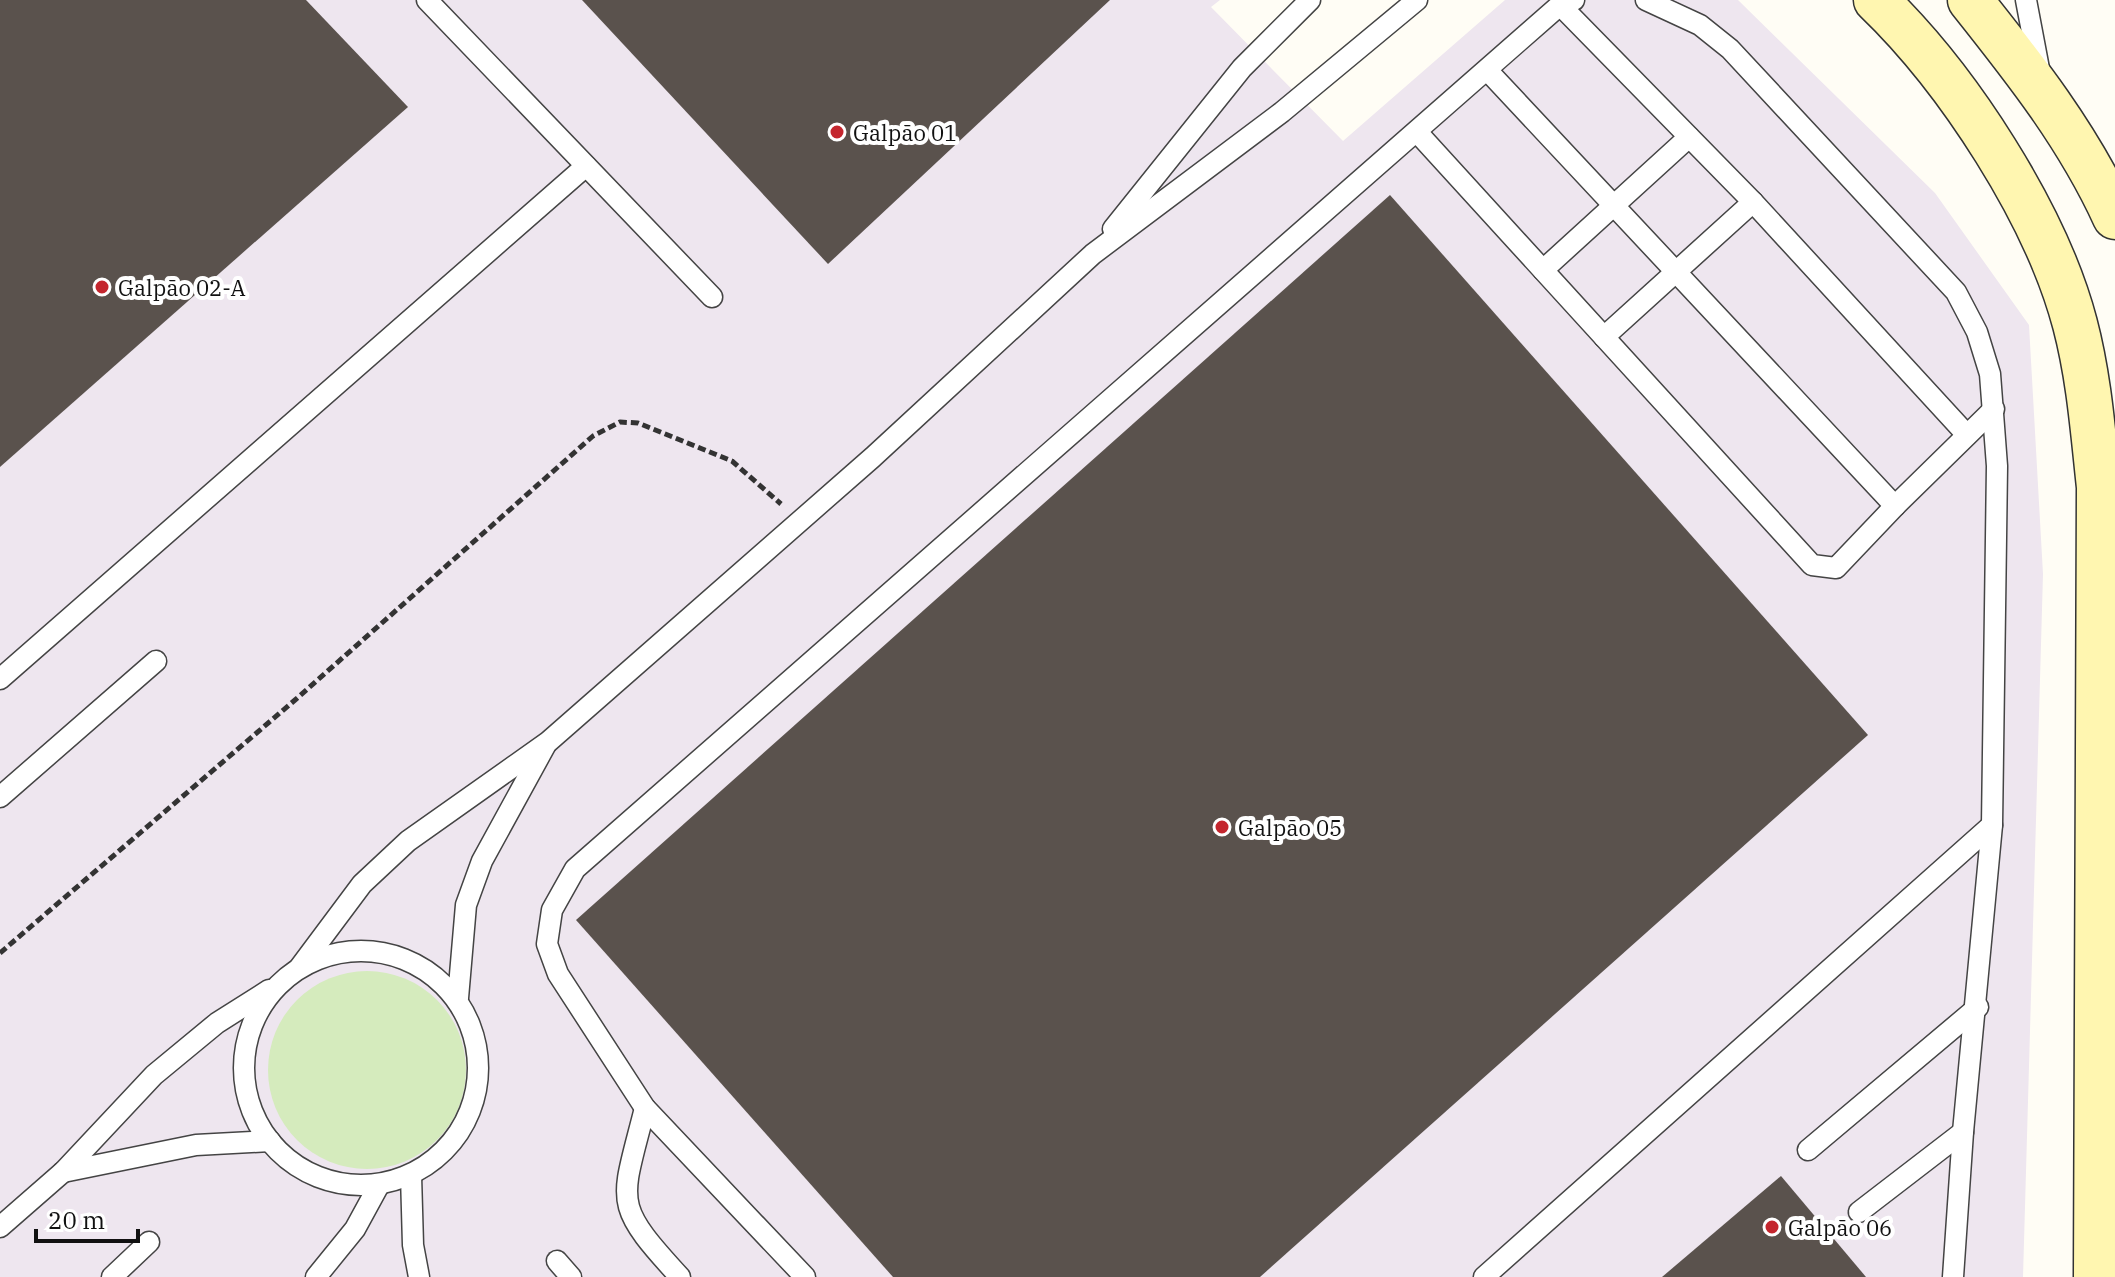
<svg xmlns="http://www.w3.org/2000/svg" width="2115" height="1277" font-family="'IBM Plex Serif',serif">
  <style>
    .industrial { fill: #eee6ef }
    .green { fill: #d5ebbd }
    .building { fill: #5a524d }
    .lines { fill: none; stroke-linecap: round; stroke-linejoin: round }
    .lane-casing { stroke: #444; stroke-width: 23 }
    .secondary-casing { stroke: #333; stroke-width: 47 }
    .path { stroke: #333; stroke-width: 5; stroke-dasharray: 8 4; stroke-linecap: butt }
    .lane { stroke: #fff; stroke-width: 20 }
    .secondary { stroke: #fff6b0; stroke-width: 44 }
    .poi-dot { fill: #c4262e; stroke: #fff; stroke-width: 3 }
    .labels { text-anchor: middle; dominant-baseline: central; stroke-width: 8; stroke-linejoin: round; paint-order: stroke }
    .poi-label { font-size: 22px; fill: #111; stroke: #fff; text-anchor: start }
  </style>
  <rect width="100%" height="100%" fill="#fffdf5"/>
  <polygon class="industrial" points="0,0 1220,0 1211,7 1343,141 1505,0 1738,0 1935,193 2029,325 2043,574 2023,1277 0,1277"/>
  <circle class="green" cx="367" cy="1070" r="99"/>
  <g class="building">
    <polygon points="0,0 306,0 408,107 0,467"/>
    <polygon points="582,0 1110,0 828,264"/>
    <polygon points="1390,195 1868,735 1260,1277 893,1277 576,920"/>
    <polygon points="1781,1176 1866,1277 1662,1277"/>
  </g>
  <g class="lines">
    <defs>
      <g id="lane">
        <polyline points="427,0 712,297"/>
        <polyline points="1646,0 1700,25 1730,49 1956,292 1977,332 1990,374 1997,466 1992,825 1963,1132 1953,1277"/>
        <polyline points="2026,0 2040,74"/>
        <polyline points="1560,5 1753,202 1967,435"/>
        <polyline points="1487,70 1895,506 1994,409"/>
        <polyline points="1417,132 1812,565 1836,568 1895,506"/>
        <polyline points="1113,229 1242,68 1310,0"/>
        <polyline points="1543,270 1689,137"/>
        <polyline points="1604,337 1753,202"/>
        <polyline points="0,679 586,166"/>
        <polyline points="0,797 156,661"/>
        <circle cx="361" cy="1068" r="117"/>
        <polyline points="300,967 362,884 408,841 548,742 873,457 1093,254 1282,112 1417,0"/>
        <polyline points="458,998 466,905 482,861 545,746"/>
        <path d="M645 1108C621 1204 611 1202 680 1277"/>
        <polyline points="1808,1150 1978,1007"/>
        <polyline points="63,1172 196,1145 270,1141"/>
        <polyline points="411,1175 413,1245 419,1277"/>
        <polyline points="1859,1212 1963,1132"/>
        <polyline points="0,1227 63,1172 154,1075 217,1023 269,990"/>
        <polyline points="557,1261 571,1277"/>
        <polyline points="112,1277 149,1242"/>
        <polyline points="316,1277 355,1229 379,1185"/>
        <polyline points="805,1277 645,1108 558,974 547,944 552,910 575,869 1560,5 1574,0"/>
        <polyline points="1484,1277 1992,825"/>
      </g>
      <g id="secondary">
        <path d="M1876 0C1958 79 2046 214 2075 324 2089 377 2093 432 2099 487L2096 1277"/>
        <path d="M1970 0C2025 69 2078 136 2115 217"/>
      </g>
    </defs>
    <use href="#lane" class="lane-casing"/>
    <use href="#secondary" class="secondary-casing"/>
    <polyline class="path" points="0,953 295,700 593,436 620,422 638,423 732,461 781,504"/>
    <use href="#lane" class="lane"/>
    <use href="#secondary" class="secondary"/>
  </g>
  <g class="poi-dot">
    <circle cx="837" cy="132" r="8"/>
    <circle cx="102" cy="287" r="8"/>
    <circle cx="1222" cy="827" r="8"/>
    <circle cx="1772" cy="1227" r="8"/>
  </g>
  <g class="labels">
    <g class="poi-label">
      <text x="853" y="132">Galpão 01</text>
      <text x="118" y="287">Galpão 02-A</text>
      <text x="1238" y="827">Galpão 05</text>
      <text x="1788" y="1227">Galpão 06</text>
    </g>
  </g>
  <path d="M36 1229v12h102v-12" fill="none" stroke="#111111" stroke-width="4"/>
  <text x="48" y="1229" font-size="24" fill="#111111" stroke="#ffffff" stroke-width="6" paint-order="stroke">20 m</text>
</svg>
